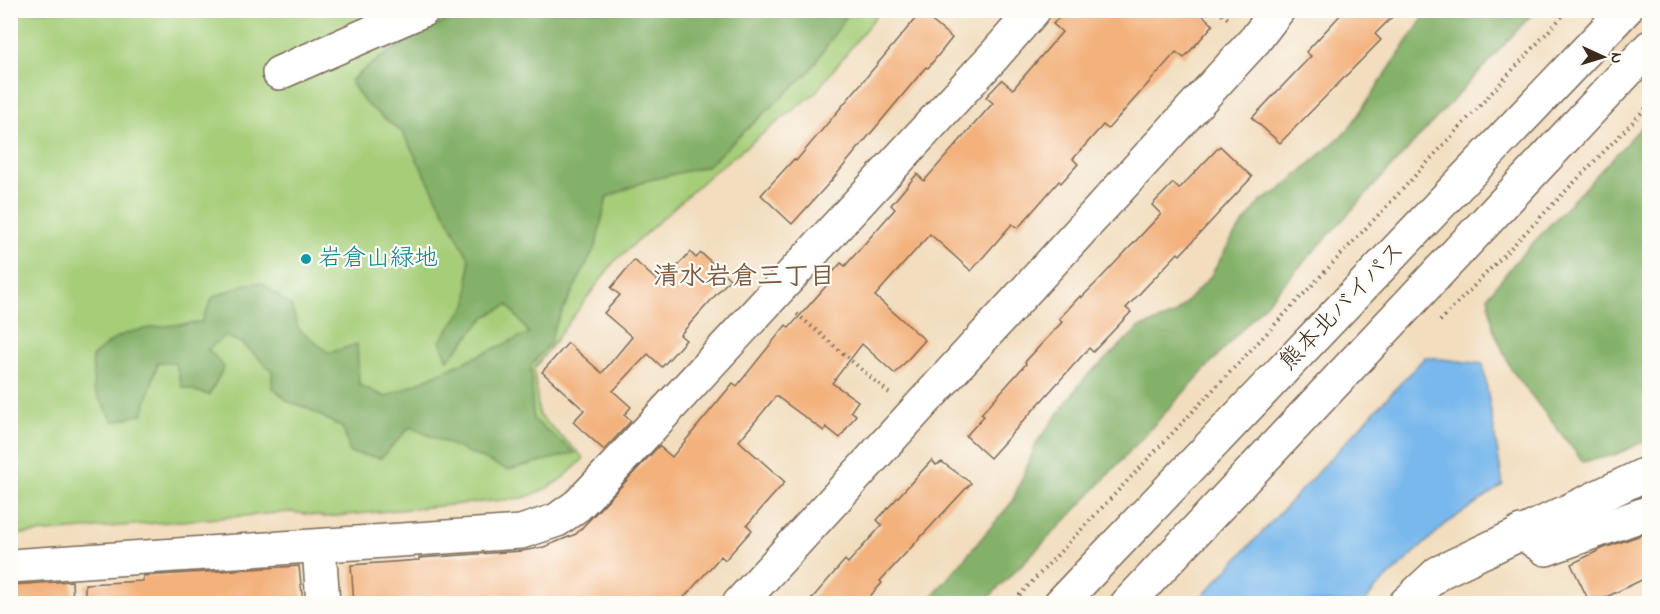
<svg xmlns="http://www.w3.org/2000/svg" width="1660" height="614" font-family="'Indie Flower','Klee One',sans-serif">
  <style>
    .green { fill: #a6ce79; stroke: #707c4c; stroke-width: 1.5 }
    .forest { fill: #84b169; stroke: #606e44; stroke-width: 1.5 }
    .water { fill: #78b8ec; stroke: #5a7185; stroke-width: 1.5 }
    .building { fill: #f3b17c }
    .lines { fill: none; stroke-linecap: round; stroke-linejoin: round }
    .minor-casing { stroke: #7b6956; stroke-width: 36 }
    .highway-casing { stroke: #7b6956; stroke-width: 36 }
    .path { stroke: #7b6956; stroke-width: 4; stroke-dasharray: 1.5 4.5; stroke-linecap: butt }
    .minor { stroke: #fff; stroke-width: 33 }
    .highway { stroke: #fff; stroke-width: 33 }
    .culture-dot { fill: #0f9aa8; stroke: #fdfcf7; stroke-width: 2 }
    .labels { text-anchor: middle; dominant-baseline: central; stroke-width: 4.5; stroke-linejoin: round; paint-order: stroke }
    .culture-label { font-size: 24px; fill: #0d838f; stroke: #fdfcf7; text-anchor: start }
    .street-label { font-size: 24px; fill: #3b2a1e; stroke: #fdfcf7 }
    .neighbourhood-label { font-size: 26px; font-weight: bold; fill: #7b593f; stroke: #fdfcf7 }
  </style>
  <rect width="100%" height="100%" fill="#fdfcf7"/>
  <filter id="ink" filterUnits="userSpaceOnUse"><feTurbulence type="fractalNoise" baseFrequency=".0167" numOctaves="2"/><feDisplacementMap in="SourceGraphic" scale="12" xChannelSelector="R" yChannelSelector="G"/><feConvolveMatrix kernelMatrix="1 2 1 2 8 2 1 2 1" color-interpolation-filters="sRGB"/></filter>
  <filter id="wash" filterUnits="userSpaceOnUse"><feTurbulence type="fractalNoise" baseFrequency=".008" numOctaves="4" result="noise"/><feDisplacementMap in="SourceGraphic" scale="24" xChannelSelector="R" yChannelSelector="G"/><feGaussianBlur stdDeviation="1.35" result="paint"/><feColorMatrix in="noise" values="0 0 0 0 0 0 0 0 0 0 0 0 0 0 0 0 0 1.4 0 .05"/><feComposite in="paint" operator="in"/></filter>
  <g filter="url(#wash)">
    <rect width="100%" height="100%" fill="#f2ddbe"/>
    <path class="green" d="M11 11H880L815 93 711 174 613 263 534 369 539 415 584 458C565 478 551 489 523 498L326 517 291 512 11 535Z"/>
    <g class="forest">
      <path d="M470 11H850L809 72 707 166 646 181 607 197 596 245 554 328 550 343 531 366 533 419 575 453 508 470 410 427 381 458 350 453 343 428 305 407 289 402 272 387V371L242 343 225 336 208 349 224 367 209 395 182 387 176 364 158 362 143 414 114 422 94 390 92 357C100 350 109 342 118 337 140 326 176 326 201 322L213 297 246 284 262 283 291 306 299 329 329 353 357 344 359 385 386 397 529 333 508 305 485 317 448 360 440 341 468 303 469 259 403 133 365 103 350 81C386 51 427 28 470 11Z"/>
      <polygon points="1428,11 1535,11 1072,514 983,603 927,603 1012,502 1037,442 1083,380 1139,328 1174,315 1210,277 1233,237 1261,201 1280,190 1348,130"/>
      <polygon points="1649,119 1649,439 1615,455 1583,462 1511,369 1493,328 1488,296 1516,261"/>
    </g>
    <polygon class="water" points="1425,357 1483,364 1503,485 1447,523 1374,590 1365,603 1196,603"/>
    <g id="blocks">
      <g class="building">
        <polygon points="1065,10 1197,10 1213,25 1184,58 1176,52 1108,129 1103,125 1073,159 1078,164 1061,183 1059,181 1018,228 1012,224 971,271 930,234 875,296 925,340 895,374 862,344 832,383 858,401 851,411 856,415 840,438 826,427 824,431 776,396 739,441 785,482 747,525 752,530 725,560 721,556 679,603 354,603 351,565 419,560 419,558 522,551 544,547 576,534 659,446 672,457 733,383 737,386 786,325 789,328 827,285 824,282 841,263 845,266 895,209 891,205 917,174 924,181 993,103 986,97 1002,80 1013,89 1062,32 1053,24"/>
        <polygon points="1345,10 1399,10 1375,34 1381,40 1280,143 1252,118 1311,56 1306,52"/>
        <polygon points="921,12 952,38 928,68 926,67 831,181 792,224 761,195 794,159 796,161"/>
        <polygon points="1220,146 1252,177 1180,255 1178,253 1126,308 1131,312 1093,352 1089,348 990,458 966,436 984,416 981,414 1026,364 1025,362 1062,322 1059,319 1080,296 1081,298 1098,281 1161,214 1152,205 1173,183 1179,189"/>
        <polygon points="690,252 696,258 701,253 730,279 680,335 686,340 662,367 648,354 613,391 631,407 624,415 631,421 604,450 573,422 584,410 542,372 568,343 602,373 632,337 604,313 620,295 611,288 634,260 661,284"/>
        <polygon points="932,460 936,465 942,462 971,483 880,581 882,583 864,603 808,603 845,560 848,563 882,525 877,520"/>
        <polygon points="1650,532 1650,576 1594,603 1590,603 1571,564 1604,548"/>
        <polygon points="299,566 303,603 85,603 85,584 143,581 143,576"/>
        <polygon points="72,581 73,603 10,603 10,585"/>
      </g>
    </g>
  </g>
  <g filter="url(#ink)">
    <use href="#blocks" fill-opacity="0" stroke="#7b6956" stroke-width="1.5"/>
    <g class="lines">
      <defs>
        <g id="minor">
          <polyline points="279,73 423,10"/>
          <polyline points="1521,532 1546,549 1650,512"/>
          <polyline points="319,546 323,604"/>
          <polyline points="10,566 521,532 557,520 578,505 617,464 994,56 1034,10"/>
          <polyline points="739,604 1255,40 1278,10"/>
          <polyline points="1405,604 1438,573 1650,472"/>
        </g>
        <g id="highway">
          <polyline points="1060,604 1625,10"/>
          <polyline points="1127,604 1650,47"/>
        </g>
      </defs>
      <use href="#minor" class="minor-casing"/>
      <use href="#highway" class="highway-casing"/>
      <g class="path">
        <polyline points="1217,10 1231,21"/>
        <polyline points="797,314 889,393"/>
        <polyline points="1440,321 1650,104"/>
        <polyline points="1011,604 1401,191 1568,10"/>
      </g>
      <use href="#minor" class="minor"/>
      <use href="#highway" class="highway"/>
    </g>
  </g>
  <circle class="culture-dot" cx="306" cy="259" r="6"/>
  <g class="labels">
    <g class="culture-label">
      <text x="318" y="259">岩倉山緑地</text>
    </g>
    <g class="street-label">
      <text transform="translate(1343 307) rotate(-46)">熊本北バイパス</text>
    </g>
    <g class="neighbourhood-label">
      <text x="744" y="278">清水岩倉三丁目</text>
    </g>
  </g>
  <rect width="1660" height="614" fill="none" stroke="#fdfcf7" stroke-width="36"/>
  <g transform="translate(1603 57) rotate(94)" stroke="#fdfcf7" stroke-width="4.5" paint-order="stroke">
  <path d="M0-4.5L10 22L0 15L-10 22Z" fill="#3b2a1e"/>
  <text y="-9" font-size="16" font-weight="bold" text-anchor="middle" fill="#3b2a1e">N</text>
  </g>
</svg>
